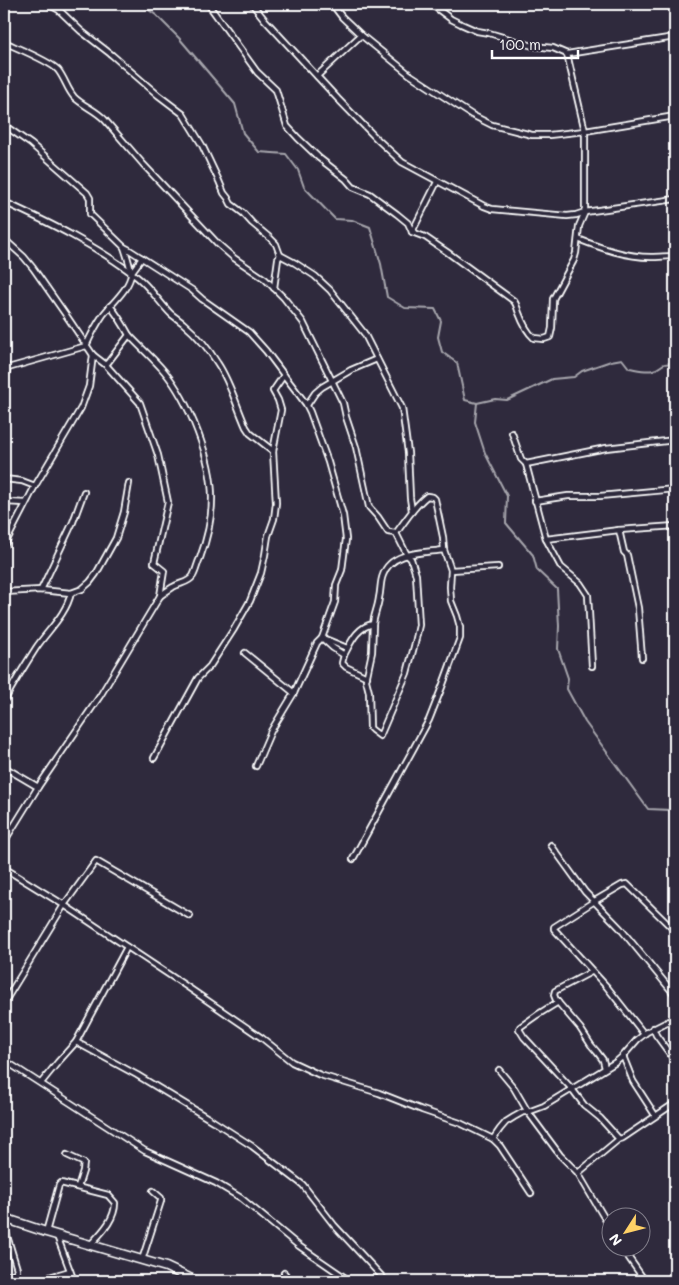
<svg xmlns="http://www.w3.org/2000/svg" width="679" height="1285" font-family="Mali,sans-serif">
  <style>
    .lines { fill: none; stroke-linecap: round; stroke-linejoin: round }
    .stream { stroke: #a7a6ad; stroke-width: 2 }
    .minor-casing { stroke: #fff; stroke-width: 8 }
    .trunk-casing { stroke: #fff; stroke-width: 11 }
    .minor { stroke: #2f2a3d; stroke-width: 4.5 }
    .trunk { stroke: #2f2a3d; stroke-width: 8 }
  </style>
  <rect width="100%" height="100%" fill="#2f2a3d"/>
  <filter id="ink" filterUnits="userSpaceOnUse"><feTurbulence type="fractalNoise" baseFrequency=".02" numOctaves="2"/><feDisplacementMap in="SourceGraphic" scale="10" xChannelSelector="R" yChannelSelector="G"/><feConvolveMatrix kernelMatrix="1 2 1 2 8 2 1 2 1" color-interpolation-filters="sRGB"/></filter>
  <g filter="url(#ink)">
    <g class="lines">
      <g class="stream">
        <polyline points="140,4 156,15 179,38 235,104 243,133 259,152 286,154 298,170 304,187 335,219 352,220 370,227 381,264 387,297 405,308 435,309 441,321 438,337 442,352 457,363 465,400 477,403 475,422 485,453 507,496 506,523 533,555 537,570 557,589 559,626 558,649 568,678 567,689 585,722 648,809 671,810 675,813"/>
        <path d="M477 403 495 399 507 400 552 379 574 377 582 371 611 361 622 359 629 368C636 369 646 372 653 370 664 367 659 362 675 364"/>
      </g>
      <defs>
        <g id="minor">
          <polyline points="48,4 59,10 81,31 112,55 158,95 183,114 202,145 219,181 224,193 228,198 231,204 243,213 252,223 270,238 276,244 280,255 278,259 274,288"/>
          <path d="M208 4 257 72 276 90 287 126 298 138 319 158 346 179 353 187 370 194 397 214 408 223 412 232 425 237 447 252 514 301C517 305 517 308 519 313 522 321 527 332 534 338L544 339 550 337 552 328 553 299 574 260 576 253 579 226 585 212V131L567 54"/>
          <polyline points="252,4 265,20 338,99 377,139 402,162 484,206 492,209 567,216 576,215 585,212 675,199"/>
          <polyline points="332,4 342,17 361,35 409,74 472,115 492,125 532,135 549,135 585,131 675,116"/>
          <polyline points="431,4 451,19 461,24 477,31 489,33 533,46 553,48 567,54 675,37"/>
          <path d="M4 42C17 48 50 61 58 70 65 79 67 89 74 97 83 106 96 110 105 120L143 164 218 244 234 258 265 279 284 298 303 322 343 403 346 417 356 447 369 507 378 517 388 532 396 533 407 555 411 559 416 575 419 625 415 643 407 673 380 736 372 730 370 728 369 692 366 680 372 652 373 624"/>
          <polyline points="317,76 361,35"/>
          <polyline points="4,125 31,144 87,193 90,198 90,214 124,247 128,249 192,290 202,299 249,332 266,351 284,375 297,392 306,404 310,412 328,462 343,515 346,539 342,570 336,585 335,602 322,638 317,643 294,693 271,731 256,766"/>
          <path d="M4 202C50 223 97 246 137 277 150 287 159 302 171 314 175 317 179 320 183 323 196 334 209 349 218 364 230 382 237 407 246 427L250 433 273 451"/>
          <polyline points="412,232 437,182"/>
          <polyline points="4,239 24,257 33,268 68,318 93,355 106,365 140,403 158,455 168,502 154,563 164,571 160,596 100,696 38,787 4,842"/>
          <path d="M578 239C601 248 626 257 651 257 659 257 667 256 675 256"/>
          <polyline points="280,255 295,263 315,276 330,290 364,333 402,408 408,453 410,498 412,511"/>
          <polyline points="131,273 142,258"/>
          <path d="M129 335C140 347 153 358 164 371 189 401 212 459 212 498 212 519 207 539 200 558 197 564 196 571 193 576 189 583 179 583 173 587 168 590 164 593 160 596"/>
          <polyline points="4,361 8,368 4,382"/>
          <path d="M106 365 129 335C123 324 118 315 110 306"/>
          <path d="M8 368 86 346C91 335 96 325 103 315 111 304 130 288 131 274 131 269 126 253 124 247"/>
          <polyline points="307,405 315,393 322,387 351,370 377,359"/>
          <polyline points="512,433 521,459 526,464 546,539 561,567 580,583 588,595 592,666"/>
          <polyline points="526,464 606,448 675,440"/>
          <polyline points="4,479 22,481 35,486"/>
          <polyline points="535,501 568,496 600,496 675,489"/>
          <polyline points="4,502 26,503"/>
          <polyline points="619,530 624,552 627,555 638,608 642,658"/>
          <polyline points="546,539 619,530 675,526"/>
          <polyline points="4,546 35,486 81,408 89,386 93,355"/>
          <polyline points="451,570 498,567"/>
          <polyline points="41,590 73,522 84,492"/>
          <polyline points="4,592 41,590 71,593 82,589 90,582 96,574 116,538 124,512 129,483"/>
          <polyline points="322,638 333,648 344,655 342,663 346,667 367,677"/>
          <polyline points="325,639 347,648"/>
          <polyline points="245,653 294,693"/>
          <path d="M344 655C351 642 357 627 373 624 374 615 378 607 379 598 381 590 380 582 383 575 391 551 424 553 444 550"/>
          <path d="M4 701C14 683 25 665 36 648 48 630 66 615 71 593"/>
          <polyline points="154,758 198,678 210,666 234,629 250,601 261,573 265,555 268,536 274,519 276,503 273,451 281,410 278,400 273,391 284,375"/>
          <polyline points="4,767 38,787"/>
          <polyline points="551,845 585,892 620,928 675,995"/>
          <path d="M353 859 429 720 442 687 460 638V627L457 616 451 601 450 587 451 570 444 550 443 537 435 499 433 497 427 496C414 506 406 520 396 533"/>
          <polyline points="4,868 64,905 189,988 262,1038 292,1062 320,1075 379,1093 422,1110 460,1123 493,1139 500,1146 531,1193"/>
          <polyline points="591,972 555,991 554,995 556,1000 580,1028 591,1045 597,1052 603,1060 605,1068"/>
          <polyline points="4,1003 64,905 96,861 190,916"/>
          <polyline points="675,1018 647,1032 637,1040 623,1056 616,1062 572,1089 584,1105 600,1118 619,1139 623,1138 675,1103"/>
          <polyline points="653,1028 656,1035 675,1061"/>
          <polyline points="644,1034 607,987 554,929 554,927 593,902 622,885 627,884 675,931"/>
          <polyline points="76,1042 137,1075 213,1121 252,1146 303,1185 334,1225 386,1281"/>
          <polyline points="623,1056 633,1081 655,1115"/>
          <polyline points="4,1060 145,1151 216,1183 241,1198 299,1246 350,1281"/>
          <polyline points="499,1070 514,1088 528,1112 560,1155 578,1173 612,1231"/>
          <polyline points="41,1083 58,1062 76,1042 127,947"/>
          <polyline points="493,1139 500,1129 506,1122 514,1117 523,1112 528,1112 544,1106 572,1089 524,1037 519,1029 520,1027 537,1015 558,1002"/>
          <polyline points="67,1155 84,1163 83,1171 78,1187"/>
          <polyline points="578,1173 619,1139"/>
          <polyline points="4,1226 17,1269 17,1272 4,1278"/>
          <path d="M46 1232 59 1185 61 1183 108 1195 115 1203C115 1220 101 1233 90 1245"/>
          <polyline points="57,1236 74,1281"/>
          <polyline points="622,1248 645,1281"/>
          <polyline points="142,1260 161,1201 161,1198 153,1191"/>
          <polyline points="284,1273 291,1281"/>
          <polyline points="35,1281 70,1271"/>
        </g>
        <polyline id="trunk" points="4,1218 46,1232 166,1267 196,1281"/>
      </defs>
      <use href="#minor" class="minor-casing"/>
      <use href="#trunk" class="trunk-casing"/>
      <use href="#minor" class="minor"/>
      <use href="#trunk" class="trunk"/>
    </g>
  </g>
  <rect width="679" height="1285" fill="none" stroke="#2f2a3d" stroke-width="20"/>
  <rect x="10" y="10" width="659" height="1265" fill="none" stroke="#fff" stroke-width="2" filter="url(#ink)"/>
  <g transform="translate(626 1232) rotate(234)"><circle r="24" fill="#2f2a3d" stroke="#827f8b"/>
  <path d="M0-4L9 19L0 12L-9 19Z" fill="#ffd166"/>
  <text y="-8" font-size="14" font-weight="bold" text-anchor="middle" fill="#ffffff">N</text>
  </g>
  <path d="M492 50v8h86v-8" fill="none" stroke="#ffffff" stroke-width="2.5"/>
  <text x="499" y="50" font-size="15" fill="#ffffff" stroke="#2f2a3d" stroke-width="4" paint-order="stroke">100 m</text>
</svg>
